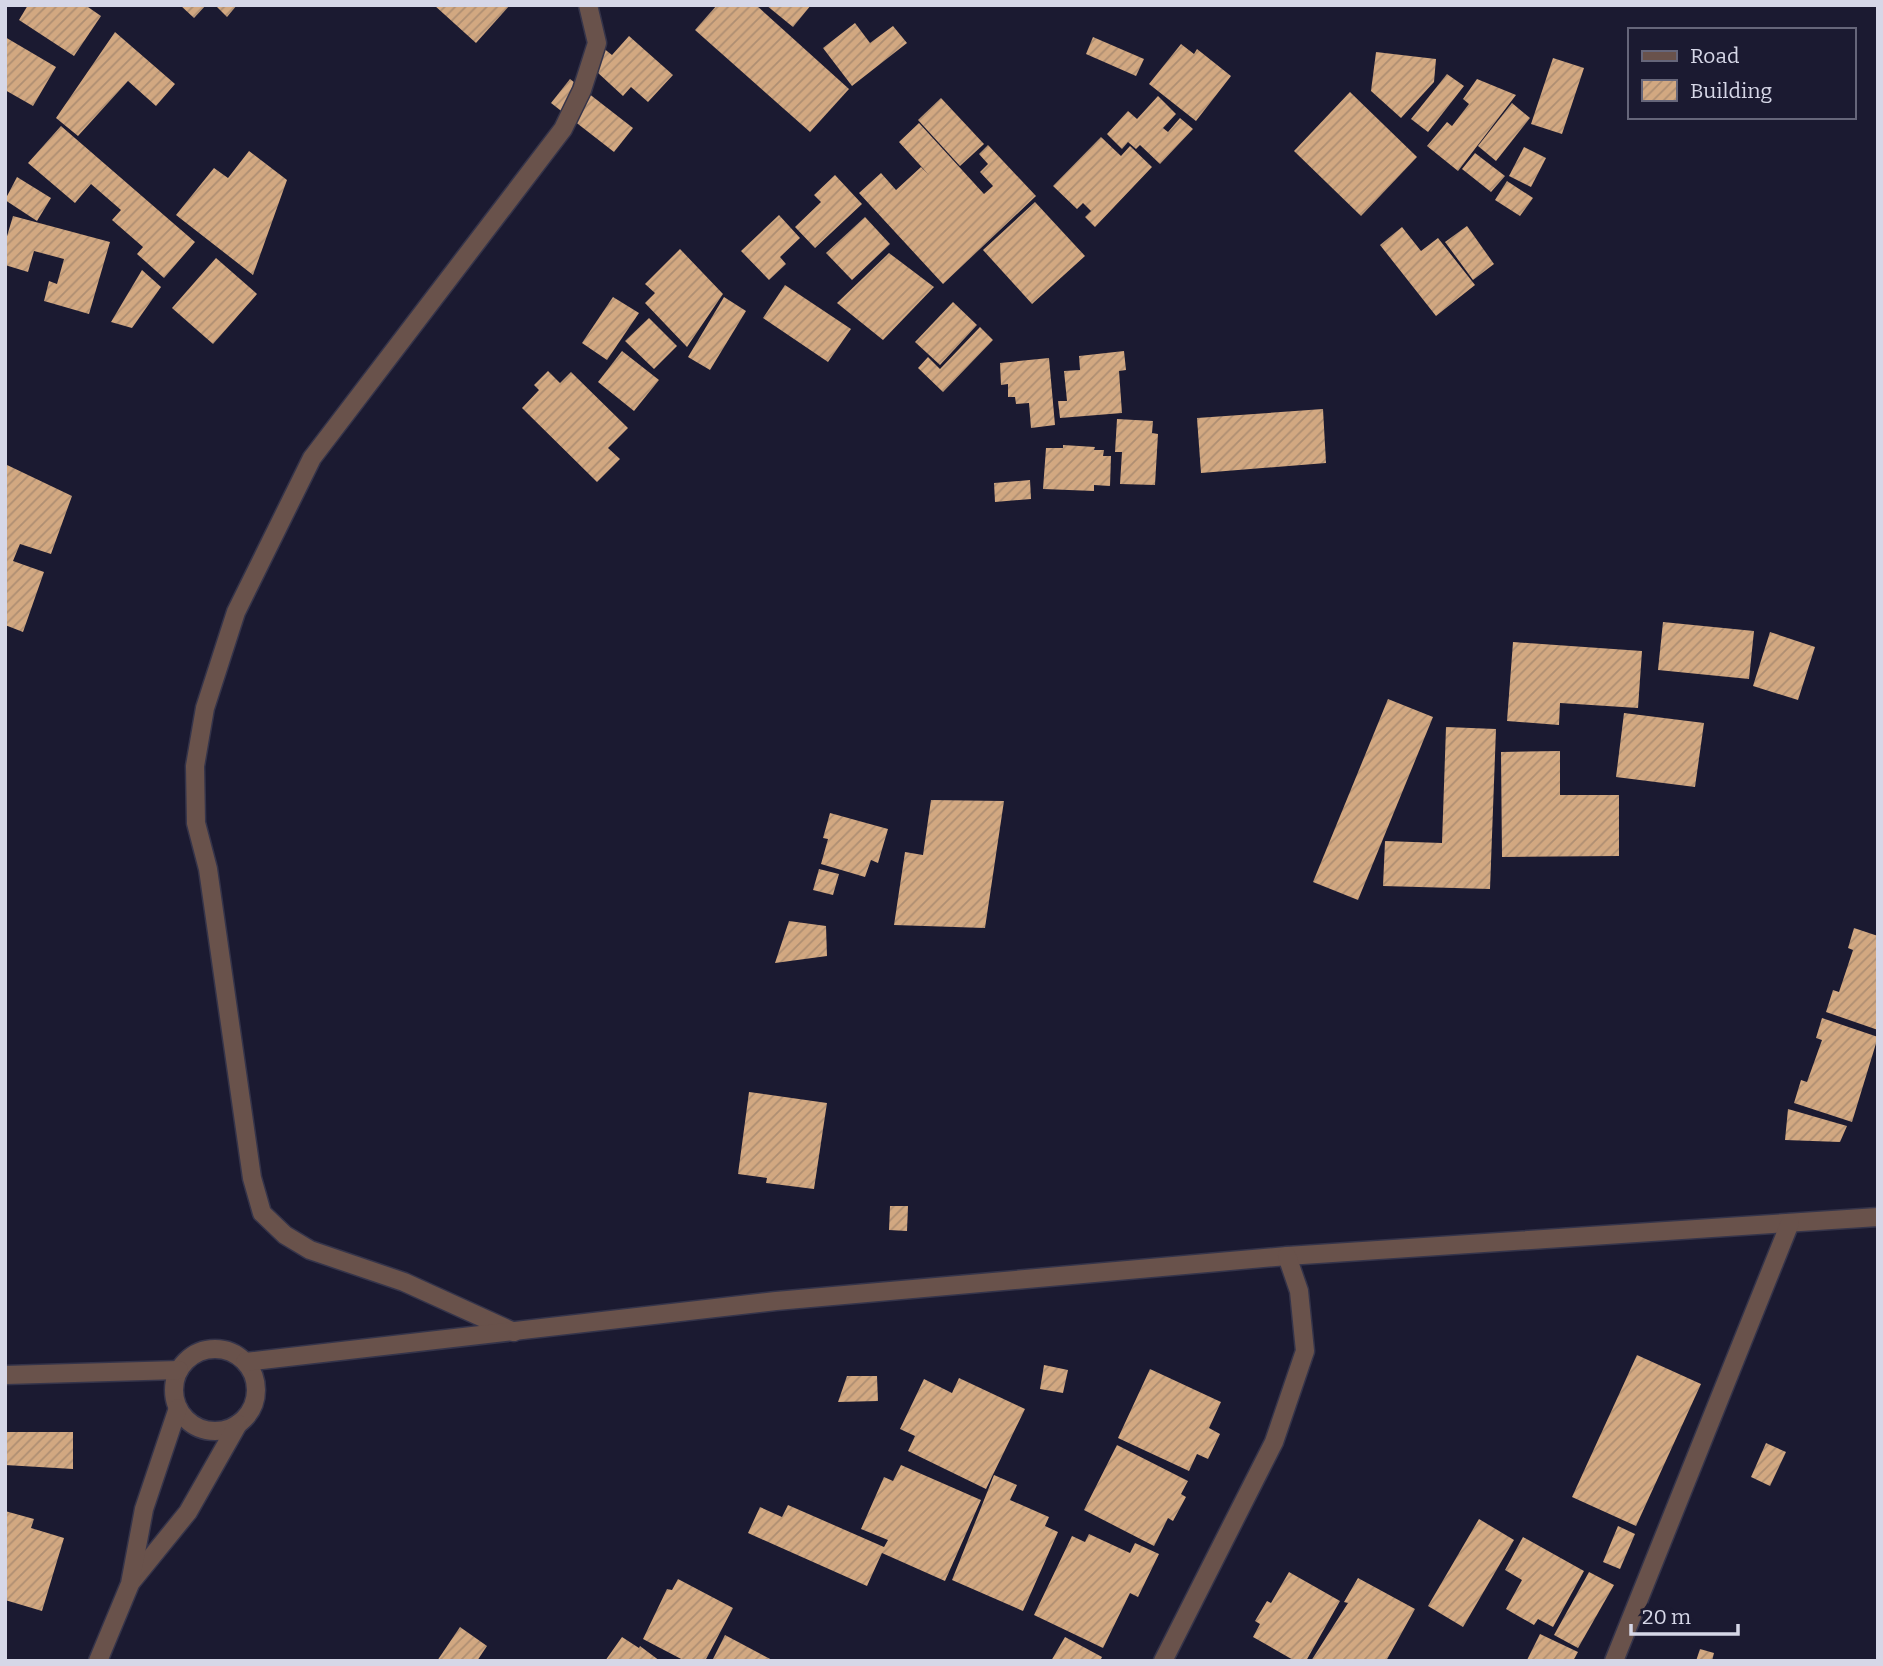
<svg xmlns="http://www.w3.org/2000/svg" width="1883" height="1666" font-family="Bitter,serif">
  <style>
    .building { fill: url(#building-hatch) }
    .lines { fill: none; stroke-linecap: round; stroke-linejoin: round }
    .street-casing { stroke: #35344a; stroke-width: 21 }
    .street { stroke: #69524b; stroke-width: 18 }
  </style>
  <defs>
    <pattern id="building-hatch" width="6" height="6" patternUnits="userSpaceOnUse" patternTransform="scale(1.75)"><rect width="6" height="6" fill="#d2a881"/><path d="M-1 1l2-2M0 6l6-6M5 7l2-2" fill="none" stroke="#ae8e72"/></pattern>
  </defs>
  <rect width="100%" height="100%" fill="#1b1a31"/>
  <g class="building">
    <polygon points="28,5 85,5 101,16 74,56 19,20"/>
    <polygon points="180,5 206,5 194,18"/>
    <polygon points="215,5 237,5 227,17"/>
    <polygon points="434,5 510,5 476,43"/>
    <polygon points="717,5 756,5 849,89 810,132 695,30"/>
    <polygon points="766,5 811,5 793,27"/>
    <polygon points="855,23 870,43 893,26 907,43 852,86 823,48"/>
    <polygon points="115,32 175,84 156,106 128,81 78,136 56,118"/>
    <polygon points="629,36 673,75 648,102 631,87 623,96 584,60 598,44 612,55"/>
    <polygon points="5,37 56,67 33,106 5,90"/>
    <polygon points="1093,37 1144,59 1136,76 1086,54"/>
    <polygon points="1181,44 1194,54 1197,49 1231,76 1196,121 1149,84"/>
    <polygon points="1376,52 1436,59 1434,82 1401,118 1371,91"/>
    <polygon points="1553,58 1584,68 1562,134 1531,124"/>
    <polygon points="1447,74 1464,86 1428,132 1411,119"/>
    <polygon points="570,79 633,128 614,152 551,103"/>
    <polygon points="1477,79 1516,95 1458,171 1427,146 1447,122 1452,126 1469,104 1463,99"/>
    <polygon points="1350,92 1417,157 1361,216 1294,151"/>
    <polygon points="1158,96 1176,114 1163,128 1168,132 1180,118 1193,129 1160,164 1140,145 1136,149 1128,142 1122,149 1107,134 1128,111 1137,119"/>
    <polygon points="941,98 984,144 960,166 918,120"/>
    <polygon points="1512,103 1530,118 1496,161 1478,146"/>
    <polygon points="919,123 984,194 993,186 980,172 988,164 979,154 988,145 1036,196 943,284 859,193 881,173 896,190 921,167 929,175 899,142"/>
    <polygon points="61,126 195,242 164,278 137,254 143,247 112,220 121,210 91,184 75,203 28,163"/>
    <polygon points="1101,137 1121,156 1130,146 1152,167 1095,227 1085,217 1091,211 1083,203 1077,209 1053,186"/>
    <polygon points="1524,147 1546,158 1531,187 1509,176"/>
    <polygon points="249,151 287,180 253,275 176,215 214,168 228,178"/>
    <polygon points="1475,153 1505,176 1491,192 1462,169"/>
    <polygon points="835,175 862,204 815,248 795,227 821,202 814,195"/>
    <polygon points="17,177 51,198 37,221 5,200"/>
    <polygon points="1507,181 1533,198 1520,216 1495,200"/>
    <polygon points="1035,202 1085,256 1032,304 983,250"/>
    <polygon points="779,215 800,238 780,257 786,264 769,280 741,251"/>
    <polygon points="13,216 110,242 89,314 44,301 49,281 57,284 64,259 34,251 28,272 5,265 5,243"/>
    <polygon points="865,217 890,244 852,280 826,253"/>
    <polygon points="1467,226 1494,264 1473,280 1445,242"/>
    <polygon points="1402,227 1421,251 1438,238 1475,285 1436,316 1380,245"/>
    <polygon points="680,249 723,294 687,347 645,303 655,293 645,284"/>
    <polygon points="889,253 934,287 883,340 837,303"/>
    <polygon points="216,258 257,294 213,344 172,308"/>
    <polygon points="142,270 161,287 132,328 111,322"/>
    <polygon points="785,285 851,329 828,362 763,318"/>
    <polygon points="613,297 639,313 607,360 582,343"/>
    <polygon points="724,297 746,311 710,370 688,357"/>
    <polygon points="953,302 977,325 940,365 915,342"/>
    <polygon points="649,318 677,346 654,369 625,341"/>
    <polygon points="980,327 993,340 943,392 918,368 928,357 940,369"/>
    <polygon points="622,351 659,380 634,411 598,382"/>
    <polygon points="1124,351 1126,370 1119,371 1122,413 1060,418 1058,401 1067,401 1064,371 1080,370 1079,356"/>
    <polygon points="1049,358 1055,425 1031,428 1029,403 1016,404 1015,397 1008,397 1008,384 1001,385 1000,363"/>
    <polygon points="548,371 560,383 571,372 628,428 608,448 620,459 597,482 522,408 539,390 534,385"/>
    <polygon points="1323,409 1326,463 1201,473 1197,418"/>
    <polygon points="1117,419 1153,421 1152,433 1158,434 1155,485 1120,484 1122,452 1115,452"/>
    <polygon points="1063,445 1095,447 1094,450 1104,450 1103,456 1111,456 1110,486 1094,485 1094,491 1043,489 1046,448 1063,448"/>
    <polygon points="5,464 72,496 51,554 20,544 13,561 44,572 23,632 5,625"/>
    <polygon points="1030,480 1031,499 995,502 994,483"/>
    <polygon points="1663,622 1754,631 1749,679 1658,670"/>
    <polygon points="1770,632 1815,647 1798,700 1753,686"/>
    <polygon points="1513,642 1642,651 1638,708 1560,703 1559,725 1507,721"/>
    <polygon points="1388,699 1433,717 1358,900 1313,882"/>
    <polygon points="1624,713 1704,723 1695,787 1616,777"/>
    <polygon points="1446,727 1496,729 1490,889 1383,886 1385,841 1442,843"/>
    <polygon points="1560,751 1560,795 1619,795 1619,856 1502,857 1501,752"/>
    <polygon points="931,800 1004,801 985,928 894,925 905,852 923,855"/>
    <polygon points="830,813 888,829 878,863 871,860 865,877 821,864 828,839 823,838"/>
    <polygon points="819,869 839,874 833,895 813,890"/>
    <polygon points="789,921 826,926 827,956 775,963"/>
    <polygon points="1854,928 1878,936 1878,1030 1826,1012 1833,990 1839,992 1853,950 1848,948"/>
    <polygon points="1822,1018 1878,1037 1852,1122 1794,1103 1801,1080 1807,1082 1822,1040 1816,1038"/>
    <polygon points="749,1092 827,1103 814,1189 766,1183 767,1178 738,1174"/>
    <polygon points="1788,1109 1847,1126 1840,1142 1785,1140"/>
    <polygon points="890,1206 908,1206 907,1231 889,1230"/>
    <polygon points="1637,1355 1701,1384 1636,1526 1572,1497"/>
    <polygon points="1044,1365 1068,1370 1063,1393 1040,1389"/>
    <polygon points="1150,1369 1221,1402 1209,1428 1220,1434 1208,1459 1197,1454 1189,1471 1118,1438"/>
    <polygon points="847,1376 877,1376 878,1401 838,1402"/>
    <polygon points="959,1378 1025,1409 986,1489 908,1451 915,1436 900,1429 924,1379 952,1393"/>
    <polygon points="5,1432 73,1432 73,1469 5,1465"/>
    <polygon points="1766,1443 1786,1452 1770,1486 1751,1477"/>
    <polygon points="1117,1445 1188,1481 1181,1494 1186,1497 1173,1521 1168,1518 1154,1546 1084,1510"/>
    <polygon points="901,1465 981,1500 945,1581 882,1553 867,1586 748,1533 760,1507 782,1517 788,1505 884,1547 888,1540 861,1529 884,1477 893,1481"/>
    <polygon points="994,1475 1017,1485 1010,1500 1049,1517 1045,1526 1058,1532 1023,1611 952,1580"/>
    <polygon points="5,1511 34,1519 31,1528 64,1538 42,1611 5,1600"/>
    <polygon points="1479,1519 1514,1540 1463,1627 1428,1606"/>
    <polygon points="1618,1526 1635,1534 1620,1569 1603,1562"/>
    <polygon points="1089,1534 1130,1553 1135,1543 1159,1554 1138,1597 1130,1593 1103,1648 1034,1615 1072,1536 1085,1542"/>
    <polygon points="1523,1537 1584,1571 1553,1627 1538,1619 1534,1625 1506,1609 1522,1580 1505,1570"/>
    <polygon points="1289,1572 1340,1601 1306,1661 1295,1661 1253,1637 1260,1624 1255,1621 1267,1601 1271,1603"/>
    <polygon points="1589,1572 1614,1585 1578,1648 1554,1635"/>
    <polygon points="1358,1578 1415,1609 1386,1661 1311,1661 1348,1603 1344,1602"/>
    <polygon points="678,1579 733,1608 705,1661 685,1661 643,1639 667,1589 672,1590"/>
    <polygon points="460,1627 487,1646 477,1661 437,1661"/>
    <polygon points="1540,1634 1578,1652 1573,1661 1527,1660"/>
    <polygon points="725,1635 774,1661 712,1661"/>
    <polygon points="622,1637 639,1648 640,1646 660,1661 605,1661"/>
    <polygon points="1065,1637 1102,1657 1100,1661 1051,1661"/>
    <polygon points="1700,1649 1714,1653 1712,1661 1696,1661"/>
  </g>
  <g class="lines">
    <defs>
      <g id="street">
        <polyline points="514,1332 404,1282 310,1250 285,1235 262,1213 252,1178 208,869 196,823 195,766 205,708 236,612 312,458 563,129 582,90 597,43 588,5"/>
        <circle cx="215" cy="1390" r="41"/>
        <polyline points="245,1362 776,1301 1287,1256 1878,1217"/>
        <polyline points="5,1375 179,1370"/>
        <polyline points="132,1581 188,1512 238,1424"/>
        <polyline points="98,1661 130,1584 144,1509 178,1408"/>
        <polyline points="1163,1661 1274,1442 1305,1351 1299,1291 1287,1256"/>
        <polyline points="1614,1661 1790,1223"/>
      </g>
    </defs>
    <use href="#street" class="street-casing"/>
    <use href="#street" class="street"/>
  </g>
  <rect width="1883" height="1666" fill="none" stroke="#d6d7e7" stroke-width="14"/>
  <rect x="1628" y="28" width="228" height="91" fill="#1b1a31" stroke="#66667a" stroke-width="2"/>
  <rect x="1642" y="51" width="35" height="10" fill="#69524b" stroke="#66667a" stroke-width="2"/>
  <text x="1690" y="63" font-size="21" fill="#d6d7e7">Road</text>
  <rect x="1642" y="80" width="35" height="21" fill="url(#building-hatch)" stroke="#66667a" stroke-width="2"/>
  <text x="1690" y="98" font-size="21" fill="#d6d7e7">Building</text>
  <path d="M1631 1624v10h107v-10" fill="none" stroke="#d6d7e7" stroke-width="3.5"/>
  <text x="1642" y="1624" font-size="21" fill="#d6d7e7" stroke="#1b1a31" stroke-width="5" paint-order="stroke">20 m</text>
</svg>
